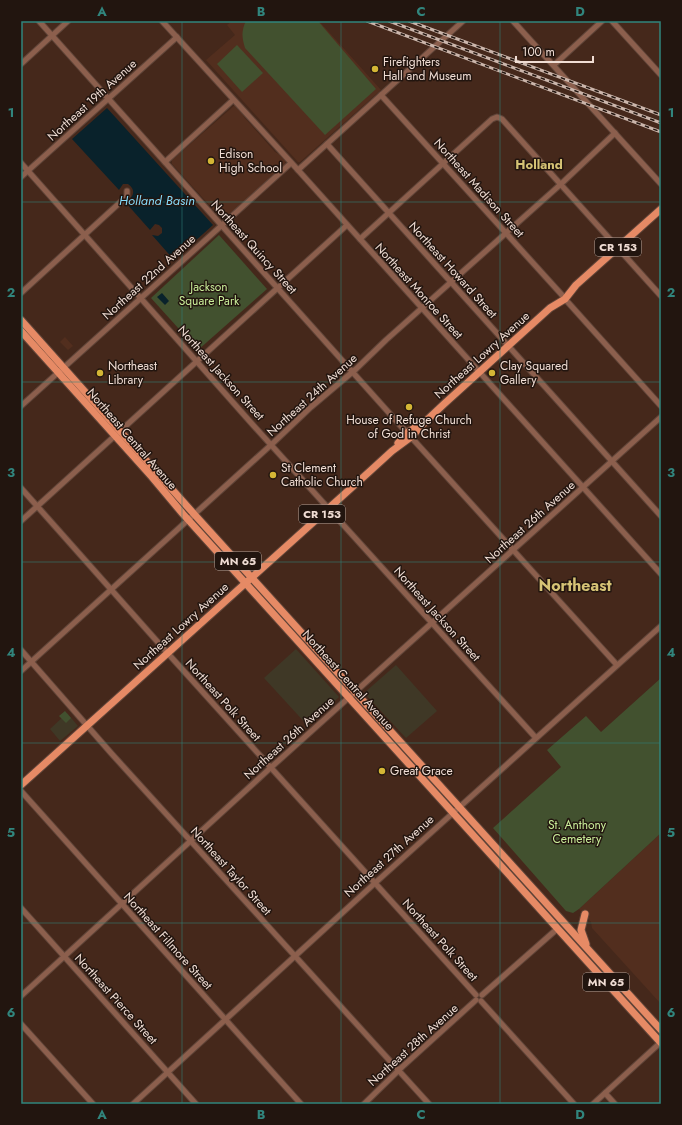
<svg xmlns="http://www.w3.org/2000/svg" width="682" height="1125" font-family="Jost,sans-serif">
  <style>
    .commercial { fill: #3f3826 }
    .built { fill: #522e1e }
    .green { fill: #42512f }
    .water { fill: #09222b }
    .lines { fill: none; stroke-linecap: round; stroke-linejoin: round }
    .minor-casing { stroke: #604539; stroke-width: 7 }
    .major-casing { stroke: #604539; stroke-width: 9 }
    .minor { stroke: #8c5f4d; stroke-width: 5 }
    .major { stroke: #e68a65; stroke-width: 7 }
    .rail-casing { stroke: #cbb6ac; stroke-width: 3 }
    .rail { stroke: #22150f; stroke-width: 1.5; stroke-dasharray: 4.5; stroke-linecap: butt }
    .grid { fill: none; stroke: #31857d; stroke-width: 1; stroke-opacity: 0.55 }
    .poi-dot { fill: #d4b635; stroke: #22150f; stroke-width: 1.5 }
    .labels { text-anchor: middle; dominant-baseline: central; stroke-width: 3; stroke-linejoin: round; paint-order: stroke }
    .shield { fill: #22150f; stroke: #b2a199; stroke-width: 1 }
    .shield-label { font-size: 11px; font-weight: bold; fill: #f0ddd4 }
    .poi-label { font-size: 12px; fill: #f0ddd4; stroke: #22150f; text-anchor: start }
    .street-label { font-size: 12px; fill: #f0ddd4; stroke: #22150f }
    .park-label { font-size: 12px; fill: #c9ed99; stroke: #22150f }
    .neighbourhood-label { font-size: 13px; font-weight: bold; fill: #d6c375; stroke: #22150f }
    .water-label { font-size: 13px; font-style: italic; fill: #86dbfa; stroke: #22150f }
    .district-label { font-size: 16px; font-weight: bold; fill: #d6c375; stroke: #22150f }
    .neatline { fill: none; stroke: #31857d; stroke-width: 1.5 }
    .grid-label { font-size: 13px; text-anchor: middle; font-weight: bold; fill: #31857d }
  </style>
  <rect width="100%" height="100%" fill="#45281b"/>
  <g class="commercial">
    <polygon points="296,649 339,697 308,726 264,678"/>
    <polygon points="396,665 437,711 406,738 364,693"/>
    <polygon points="67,713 78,726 60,741 50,729"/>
  </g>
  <g class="built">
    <polygon points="232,21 319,21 381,90 300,162 298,162 206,60 235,35 227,25"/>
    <polygon points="235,105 241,111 244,117 275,152 279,154 286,161 285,164 224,219 221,218 172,164 172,160"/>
    <polygon points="65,337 73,346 68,350 60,342"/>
    <polygon points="661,833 661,1004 592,928 591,922 579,909"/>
  </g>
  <g class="green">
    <path d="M246 21H318L376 89 325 135 245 48C242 38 241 31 246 21Z"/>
    <polygon points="237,45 263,73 242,92 217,64"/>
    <polygon points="219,235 267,289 198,350 151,298"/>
    <polygon points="661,678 661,833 579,909 573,913 566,911 493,828 561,767 547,750 586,716 601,732"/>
    <polygon points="65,711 71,718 66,723 59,716"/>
  </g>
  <g class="water">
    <path d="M107 108 213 225 174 260 152 235 158 236 162 233V228L159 225 155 224 150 230 126 203C133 196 137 191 128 184H123L119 190 72 139Z"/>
    <polygon points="162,293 169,301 165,305 157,297"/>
  </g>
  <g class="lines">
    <defs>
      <g id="minor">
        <polyline points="39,21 407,433"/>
        <polyline points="162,21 298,170 661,574"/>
        <polyline points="513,21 661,184"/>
        <polyline points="612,21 661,75"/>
        <polyline points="21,64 68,21"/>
        <polyline points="554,65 602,21"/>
        <polyline points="381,95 562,295"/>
        <polyline points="327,144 661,516"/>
        <polyline points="165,162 233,100"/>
        <polyline points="21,163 253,425 536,738"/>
        <polyline points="298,170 463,21"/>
        <polyline points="21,177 177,37"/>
        <polyline points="360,239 492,119 497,117 502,119 661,296"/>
        <polyline points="21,293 127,196 127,191"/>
        <polyline points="565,299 661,406"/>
        <polyline points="21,406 291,163"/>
        <polyline points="411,437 617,665"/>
        <polyline points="21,488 163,648 476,995"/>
        <polyline points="21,521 347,225"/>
        <polyline points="21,650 111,753 429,1104"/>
        <polyline points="21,671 272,444 311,407 356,369 386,340 561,184 615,133"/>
        <polyline points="21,791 301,1104"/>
        <polyline points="21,908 196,1104"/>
        <polyline points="482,995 557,929"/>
        <polyline points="21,996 267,771 661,417"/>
        <polyline points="481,1001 574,1104"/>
        <polyline points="21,1024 93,1104"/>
        <polyline points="605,1093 615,1104"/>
        <polyline points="133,1104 375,883 661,626"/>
        <polyline points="364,1104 402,1067 476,1000"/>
        <polyline points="593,1104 661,1042"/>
      </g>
      <g id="major">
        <polyline points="21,320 194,514 661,1030"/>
        <polyline points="21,331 152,477 183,514 661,1043"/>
        <polyline points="398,443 407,433 419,425"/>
        <polyline points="21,785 369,472 392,451 411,437 428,419 444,404 550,308 565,299 576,285 661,209"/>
        <polyline points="585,914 581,930 586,944"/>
      </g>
    </defs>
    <use href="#minor" class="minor-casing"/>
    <use href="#major" class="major-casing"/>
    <use href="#minor" class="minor"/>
    <use href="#major" class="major"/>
    <defs>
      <g id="rail">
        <polyline points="367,21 661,132"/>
        <polyline points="389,21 661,123"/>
        <polyline points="409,21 661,115"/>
      </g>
    </defs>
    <use href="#rail" class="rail-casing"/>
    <use href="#rail" class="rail"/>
  </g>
  <path class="grid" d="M182 21V1104M341 21V1104M500 21V1104M21 202H661M21 382H661M21 562H661M21 743H661M21 923H661"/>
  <g class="poi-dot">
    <circle cx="375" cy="69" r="4"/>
    <circle cx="211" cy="161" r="4"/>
    <circle cx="100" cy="373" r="4"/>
    <circle cx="492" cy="373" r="4"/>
    <circle cx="409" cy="407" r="4"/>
    <circle cx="273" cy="475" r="4"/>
    <circle cx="382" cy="771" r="4"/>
  </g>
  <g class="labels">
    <g class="shield">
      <rect x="595" y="238" width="46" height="18" rx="3"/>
      <rect x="299" y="505" width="46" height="18" rx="3"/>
      <rect x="215" y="552" width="46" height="18" rx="3"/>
      <rect x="583" y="973" width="46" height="18" rx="3"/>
    </g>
    <g class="shield-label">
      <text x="618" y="247">CR 153</text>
      <text x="322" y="514">CR 153</text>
      <text x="238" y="561">MN 65</text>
      <text x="606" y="982">MN 65</text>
    </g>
    <g class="poi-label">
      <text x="383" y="62">Firefighters<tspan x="383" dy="14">Hall and Museum</tspan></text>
      <text x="219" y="154">Edison<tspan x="219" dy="14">High School</tspan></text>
      <text x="108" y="366">Northeast<tspan x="108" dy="14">Library</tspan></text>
      <text x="500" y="366">Clay Squared<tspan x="500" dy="14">Gallery</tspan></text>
      <text x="409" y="420" text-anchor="middle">House of Refuge Church<tspan x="409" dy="14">of God in Christ</tspan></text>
      <text x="281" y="468">St Clement<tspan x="281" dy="14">Catholic Church</tspan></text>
      <text x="390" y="771">Great Grace</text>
    </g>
    <g class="street-label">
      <text transform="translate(92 100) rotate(-42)">Northeast 19th Avenue</text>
      <text transform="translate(479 188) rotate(48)">Northeast Madison Street</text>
      <text transform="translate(254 247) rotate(48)">Northeast Quincy Street</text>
      <text transform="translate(453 270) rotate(48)">Northeast Howard Street</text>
      <text transform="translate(149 277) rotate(-42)">Northeast 22nd Avenue</text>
      <text transform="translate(419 291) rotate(48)">Northeast Monroe Street</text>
      <text transform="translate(482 355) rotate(-42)">Northeast Lowry Avenue</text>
      <text transform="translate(221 373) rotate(48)">Northeast Jackson Street</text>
      <text transform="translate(312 395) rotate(-42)">Northeast 24th Avenue</text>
      <text transform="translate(132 439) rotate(49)">Northeast Central Avenue</text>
      <text transform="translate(530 522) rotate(-42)">Northeast 26th Avenue</text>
      <text transform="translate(437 614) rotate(48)">Northeast Jackson Street</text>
      <text transform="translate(181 626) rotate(-42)">Northeast Lowry Avenue</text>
      <text transform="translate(348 680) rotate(48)">Northeast Central Avenue</text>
      <text transform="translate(223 700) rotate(48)">Northeast Polk Street</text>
      <text transform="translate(289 738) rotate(-42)">Northeast 26th Avenue</text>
      <text transform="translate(389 856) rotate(-42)">Northeast 27th Avenue</text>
      <text transform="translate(231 871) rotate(48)">Northeast Taylor Street</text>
      <text transform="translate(440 940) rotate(48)">Northeast Polk Street</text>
      <text transform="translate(168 941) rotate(48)">Northeast Fillmore Street</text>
      <text transform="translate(116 999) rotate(48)">Northeast Pierce Street</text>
      <text transform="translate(413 1045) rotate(-42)">Northeast 28th Avenue</text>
    </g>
    <g class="park-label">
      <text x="209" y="287">Jackson<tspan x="209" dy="14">Square Park</tspan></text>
      <text x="577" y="825">St. Anthony<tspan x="577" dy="14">Cemetery</tspan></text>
    </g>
    <g class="neighbourhood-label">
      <text x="539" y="164">Holland</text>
    </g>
    <g class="water-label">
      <text x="157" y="200">Holland Basin</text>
    </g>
    <g class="district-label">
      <text x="575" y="585">Northeast</text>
    </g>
  </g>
  <rect width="682" height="1125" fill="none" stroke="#22150f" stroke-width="44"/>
  <path d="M516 56v6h77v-6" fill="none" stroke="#f0ddd4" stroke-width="2"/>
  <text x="522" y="56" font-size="12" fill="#f0ddd4" stroke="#22150f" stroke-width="3" paint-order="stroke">100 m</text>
  <rect x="22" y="22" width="638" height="1081" class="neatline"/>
  <g class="grid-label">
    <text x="102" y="16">A</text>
    <text x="261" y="16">B</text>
    <text x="421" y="16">C</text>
    <text x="580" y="16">D</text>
    <text x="11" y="117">1</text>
    <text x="671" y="117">1</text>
    <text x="11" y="297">2</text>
    <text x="671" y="297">2</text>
    <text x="11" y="477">3</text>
    <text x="671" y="477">3</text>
    <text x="11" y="657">4</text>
    <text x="671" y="657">4</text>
    <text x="11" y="837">5</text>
    <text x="671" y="837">5</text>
    <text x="11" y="1017">6</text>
    <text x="671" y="1017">6</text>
    <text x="102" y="1119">A</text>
    <text x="261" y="1119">B</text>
    <text x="421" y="1119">C</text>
    <text x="580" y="1119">D</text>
  </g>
</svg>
